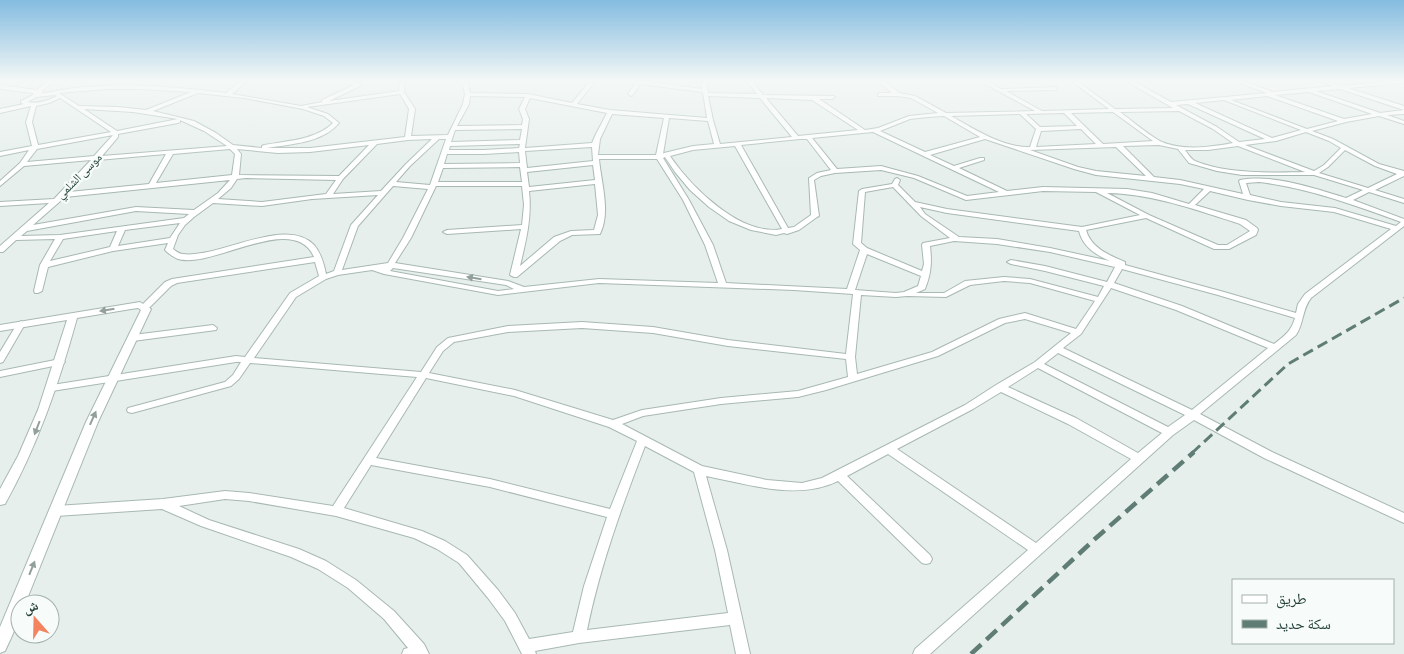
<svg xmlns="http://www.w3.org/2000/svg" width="1404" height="654" font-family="'Alegreya Sans','Noto Naskh Arabic',sans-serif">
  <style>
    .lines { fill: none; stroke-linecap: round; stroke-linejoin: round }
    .minor-casing { stroke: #a8b8b2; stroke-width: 2 }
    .tertiary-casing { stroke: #a8b8b2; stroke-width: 2 }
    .minor { fill: #fff; fill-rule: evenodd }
    .tertiary { fill: #fff; fill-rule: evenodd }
    .rail-far1 { stroke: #5f7d75; stroke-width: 3; stroke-dasharray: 11 5.5; stroke-linecap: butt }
    .rail { stroke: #5f7d75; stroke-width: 4.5; stroke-dasharray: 14 7; stroke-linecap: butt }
    .oneway { fill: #92a09c }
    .labels { text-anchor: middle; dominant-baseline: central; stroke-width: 4.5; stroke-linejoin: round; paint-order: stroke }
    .far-street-label { font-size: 12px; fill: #24423a; stroke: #f7fbf9 }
  </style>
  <rect width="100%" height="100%" fill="#e6efeb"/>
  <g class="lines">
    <defs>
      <g id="minor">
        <path d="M242 80H248L232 94 301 106 322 102V100L354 85 336 80H346L362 85 329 101 399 91 400 80H405L404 92 415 109 411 136 448 135 463 104 465 94 462 80H467L470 93 528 94 572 103 591 80H596L577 104 610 110 707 118 703 92 640 84 633 95 631 96 628 94 635 84 618 80H635L702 89 701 80H706L708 93 757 94 746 80H751L763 95 834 96 835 97 832 99H819L865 130 878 128 909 116 938 113 911 98 897 96H878V94L880 93H892L877 80H883L899 93 915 96 946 113 1035 111 978 80H985L1001 89 1057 87V89L1055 90 1006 91 1042 111 1109 109 1070 80H1076L1115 109 1173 108 1124 80H1131L1171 102 1267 93 1231 80H1239L1271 91V92L1333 86 1316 80H1324L1341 86 1404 80V83L1348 88 1404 106V110L1340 89 1316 91 1380 113 1404 110V114L1387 115 1404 121V124L1379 116 1346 122 1312 131 1333 139 1379 164 1404 171V176L1375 190 1404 199V203L1369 192 1353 200 1404 219V226L1311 298C1302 309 1304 323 1296 335L1200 414 1272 452 1404 513V523L1264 458 1194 420 1173 435 930 654H913L915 649 1028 550 888 454 847 476 930 555 932 559 930 563 926 564 922 563 838 481C797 501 748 484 706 476L727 550 750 654H736L730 625 579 643 535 651 536 654H522L505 621 488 598 459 563 437 549 414 538 336 516 249 501 225 499 179 506 209 520 299 549 326 561 356 580 394 611 424 644 429 654H402L404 649 408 648 384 619 348 588 318 569 291 557 201 526 162 509 56 516 52 514 50 511 52 508 56 506 163 499 225 491 249 493 333 506 417 377 250 363 239 379 231 386 132 413 128 412 127 410 128 408 225 382 233 375 241 362H236L52 391 49 390 47 388 49 386 52 385 236 356 245 357 290 293 319 276 315 262 177 283 171 286 148 309H142L141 307 142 305 165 282 172 279 314 257C294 211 213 269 178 259 173 257 168 253 165 250L168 243 113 251 48 267 42 291 38 293H35L34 291 40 265 55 239 16 240 3 252H0V246L49 203 0 206V202L54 199 91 160 24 166 0 186V181L20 163 29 150 0 156V152L32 146 26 122 31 106 0 113V109L24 104 21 103V101L33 95V93L0 89V85L37 90 48 81H52V83L42 91 43 93 38 94C54 92 68 88 84 87 131 83 179 87 226 93ZM106 89H139L191 92 146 110 118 107 79 106 59 93ZM1309 92 1372 114 1344 119 1275 95ZM198 93 244 98 303 109 324 116 333 123C316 140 286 141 264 145L262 146V148L233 145 216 133 194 121 153 111ZM400 94 409 109 405 137 310 148H267C291 144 322 143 339 123L328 114 307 107ZM55 95 57 96C47 101 38 104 28 102L36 97ZM470 96 525 97 519 109 523 119 522 125 457 126 469 104ZM708 96 760 98 792 137 720 144 713 120ZM1267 96 1338 121 1307 129 1231 100ZM60 98 111 132 38 145 32 122 36 106 49 103ZM530 98 607 113 596 134 592 143 525 148 529 119 525 109ZM766 98 812 100 858 130 798 136ZM1224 100 1301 130 1272 138 1195 103ZM1188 104 1265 139 1239 142 1217 127 1176 105ZM84 109 133 112 178 119 117 131ZM1179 111 1213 129 1233 143C1211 147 1184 151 1162 142 1151 137 1131 120 1120 112ZM1113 112 1153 141 1103 144 1071 113ZM1064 113 1077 126 1040 127 1026 114ZM612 114 664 118 656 155H598L600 139ZM1020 114 1036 129 1030 147C1004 148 974 129 951 116ZM944 116 980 137 925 152 880 131 910 119 928 117ZM669 118 708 121 714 144 693 146 664 153 663 154ZM180 120 204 131 227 146 102 156 118 137V134L178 123 180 122ZM522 129 520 140 451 142 455 130ZM1081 129 1096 144 1036 147 1041 131ZM873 132 999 192 967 196 918 176 881 166 837 169 812 138ZM1306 132 1329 141 1341 148 1324 165 1314 171 1245 145 1276 141ZM113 135 94 156 27 162 37 149ZM432 139 406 164 381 191 333 194 343 179 377 144 408 140ZM439 139H446L430 185 396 182 410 166ZM800 139H807L831 170 817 173 809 178 811 215 794 227 788 228 741 145ZM985 139 1074 169 1096 175 1180 184 1204 189 1189 204 1152 193 1127 189 1043 187 1007 191 959 168 984 160V158H980L954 166 930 155ZM520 144 519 148 484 150H449L450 146ZM369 145 339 176 239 175 241 154 237 149 278 153 310 152ZM1159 145 1178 149 1189 163 1217 171 1242 175H1314L1363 190 1346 198C1313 188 1275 174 1240 180L1239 181 1243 194 1180 180 1154 177 1123 146ZM735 146 782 229C741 237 691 187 670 156L693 150ZM1238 146 1305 172C1274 173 1225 174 1195 161 1191 159 1188 154 1185 150H1208ZM592 147 593 161 527 168 525 151ZM1116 147 1146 176 1096 171 1078 167 1030 150ZM230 149 235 154 232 175 156 183 173 154ZM1345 150 1375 166 1397 174 1368 188 1319 173 1328 167ZM519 152 520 163 444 164 447 154H484ZM166 154 149 184 69 192 98 160ZM665 157 675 172 690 190 709 207 729 221 751 230 776 235 784 233 787 234 799 230 817 217 819 216 814 180 821 176 835 173 881 170 914 178 966 200 1043 191 1096 192 1140 215 1082 227 947 209 915 202 898 185 900 180 897 178 895 179 892 184 862 189 859 191 853 244 860 250 847 289 726 283 713 245 689 200 663 158ZM599 159H657L683 200 705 245 718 283 599 279 524 287 508 281 395 263 411 238 436 186H522L524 205 522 225 447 230 443 232 447 234 521 229 510 275 514 277H517L560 241 572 235 600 234C611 212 601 182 599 159ZM593 165 595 180 529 187 527 172ZM520 167 522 182H438L443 168ZM246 178 336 180 326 194 262 202 218 199 231 188 237 179ZM230 180 218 193 194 210 136 207 33 225 65 197ZM1259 182C1308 188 1354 205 1401 222L1396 226 1335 208 1281 202 1250 195 1246 183ZM595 184 598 215 594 230 571 231 554 237 520 266C526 241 532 217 529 191ZM393 186 428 189 403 238 388 263 342 270 358 226ZM893 187 921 216 950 238 923 243 922 245 924 264 922 271 867 248 861 243 865 192ZM1210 191 1248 200 1281 206 1334 212 1391 229 1305 294 1298 304 1296 313 1224 292 1125 265V262C1109 255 1091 248 1086 230L1146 218 1214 249H1229L1256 235 1258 230 1257 228 1246 220 1195 205ZM1107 193C1153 194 1197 210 1240 224L1250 231 1227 245H1218L1149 215ZM378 195 351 225 334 271 326 274C324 264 321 253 314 245 286 215 218 259 183 254 179 254 176 251 173 249L178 235 185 225 194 217 213 203 262 206 312 199ZM920 207 947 213 1079 231C1083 247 1096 255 1110 261L1050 248 997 239 959 237 925 214ZM136 211 189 214 184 218 60 235 21 236 27 231ZM180 223 170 238 118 246 125 230ZM117 231 110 247 50 261 63 239ZM954 241 997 244 1050 252 1115 267 1107 282 1045 266 1011 260 1007 262 1011 264 1045 271 1104 286 1098 297 1030 279 1004 277 965 281 944 293H916L925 289C931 274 932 263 930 246ZM867 254 921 276 918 286 904 292 896 293 855 290ZM393 268 506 285 514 289 498 291 390 271ZM1122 269 1218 295 1295 318C1291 332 1284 336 1274 344L1182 306 1114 283ZM372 270 384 274 498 295 599 283 794 290 853 294 846 354 728 340 653 327 582 322 508 326 448 338 437 347 421 372 254 358 296 297 326 279 338 275ZM1004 281 1030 283 1095 301 1076 329 1025 313 999 319 932 352 857 374 855 357 861 295 896 297 907 296 946 297 970 285ZM1111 288 1176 310 1268 348 1192 410 1063 348 1081 334ZM1025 319 1071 333 1035 362 996 385 965 405 822 478 802 483 767 480 702 466 622 424 643 416 721 404 798 397 826 390 938 356 1005 323ZM582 328 653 333 728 346 846 359 848 377 798 391 721 398 642 410 613 420 515 390 429 373 443 351 454 342 508 332ZM1058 353 1185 415 1168 427 1044 364ZM1038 368 1162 433 1138 453 1076 418 1008 387ZM426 378 514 396 609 427 637 441 610 509 490 479 376 458ZM1001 392 1068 424 1131 459 1036 543 897 449 973 409ZM645 446 694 472 715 550 728 613 587 630C600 566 622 506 645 446ZM371 465 490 487 607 517 584 586 573 632 529 639 515 613 498 590 467 555 445 541 422 531 344 508Z"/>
        <polygon points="21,321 25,324 3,362 0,363 0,352 17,324"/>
        <polygon points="213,325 217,328 216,330 133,341 129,338 133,335"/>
        <polygon points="60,359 63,360 65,362 63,364 0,377 0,371"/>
      </g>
      <path id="tertiary" d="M140 302 151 309 98 422 25 604H20C20 621 12 636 5 651L0 653V627L86 422 141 310 138 308 131 309 77 318C59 383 38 445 5 504L0 505V489L18 456 38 410 67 320 0 331V325Z"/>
    </defs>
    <use href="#minor" class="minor-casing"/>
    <use href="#tertiary" class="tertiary-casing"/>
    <use href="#minor" class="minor"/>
    <use href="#tertiary" class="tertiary"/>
    <polyline class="rail-far1" points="1192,453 1288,364 1404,298"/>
    <polyline class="rail" points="971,654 1096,538 1194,452"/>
  </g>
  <defs><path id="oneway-solid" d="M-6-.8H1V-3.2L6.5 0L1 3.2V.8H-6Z" transform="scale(1.25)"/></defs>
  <g class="oneway">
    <use href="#oneway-solid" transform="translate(474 278) rotate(-171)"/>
    <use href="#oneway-solid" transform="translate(107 310) rotate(171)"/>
    <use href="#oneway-solid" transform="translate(93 418) rotate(-66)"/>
    <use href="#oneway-solid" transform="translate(37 428) rotate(111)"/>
    <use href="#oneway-solid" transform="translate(32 568) rotate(-68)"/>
  </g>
  <linearGradient id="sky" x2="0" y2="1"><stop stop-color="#84bce0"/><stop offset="0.47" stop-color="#f4f8f6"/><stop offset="1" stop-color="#f4f8f6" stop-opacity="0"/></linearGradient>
  <rect width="1404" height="172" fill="url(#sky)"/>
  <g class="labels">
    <g class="far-street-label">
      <text transform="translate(79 176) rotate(-45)">موسى الشلمي</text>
    </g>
  </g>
  <rect x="1232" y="579" width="162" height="65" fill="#f7fbf9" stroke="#a3b1ad"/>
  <rect x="1242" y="595" width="25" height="8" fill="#ffffff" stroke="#a3b1ad"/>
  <text x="1276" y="604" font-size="15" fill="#24423a">طريق</text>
  <rect x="1242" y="620" width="25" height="8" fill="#5f7d75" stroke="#a3b1ad"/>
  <text x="1276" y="629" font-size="15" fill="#24423a">سكة حديد</text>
  <g transform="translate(35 619) rotate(340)"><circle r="24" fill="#f7fbf9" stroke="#a3b1ad"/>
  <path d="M0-4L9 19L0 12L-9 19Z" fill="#f4845f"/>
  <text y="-8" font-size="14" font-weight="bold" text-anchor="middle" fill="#24423a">ش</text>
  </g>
</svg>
